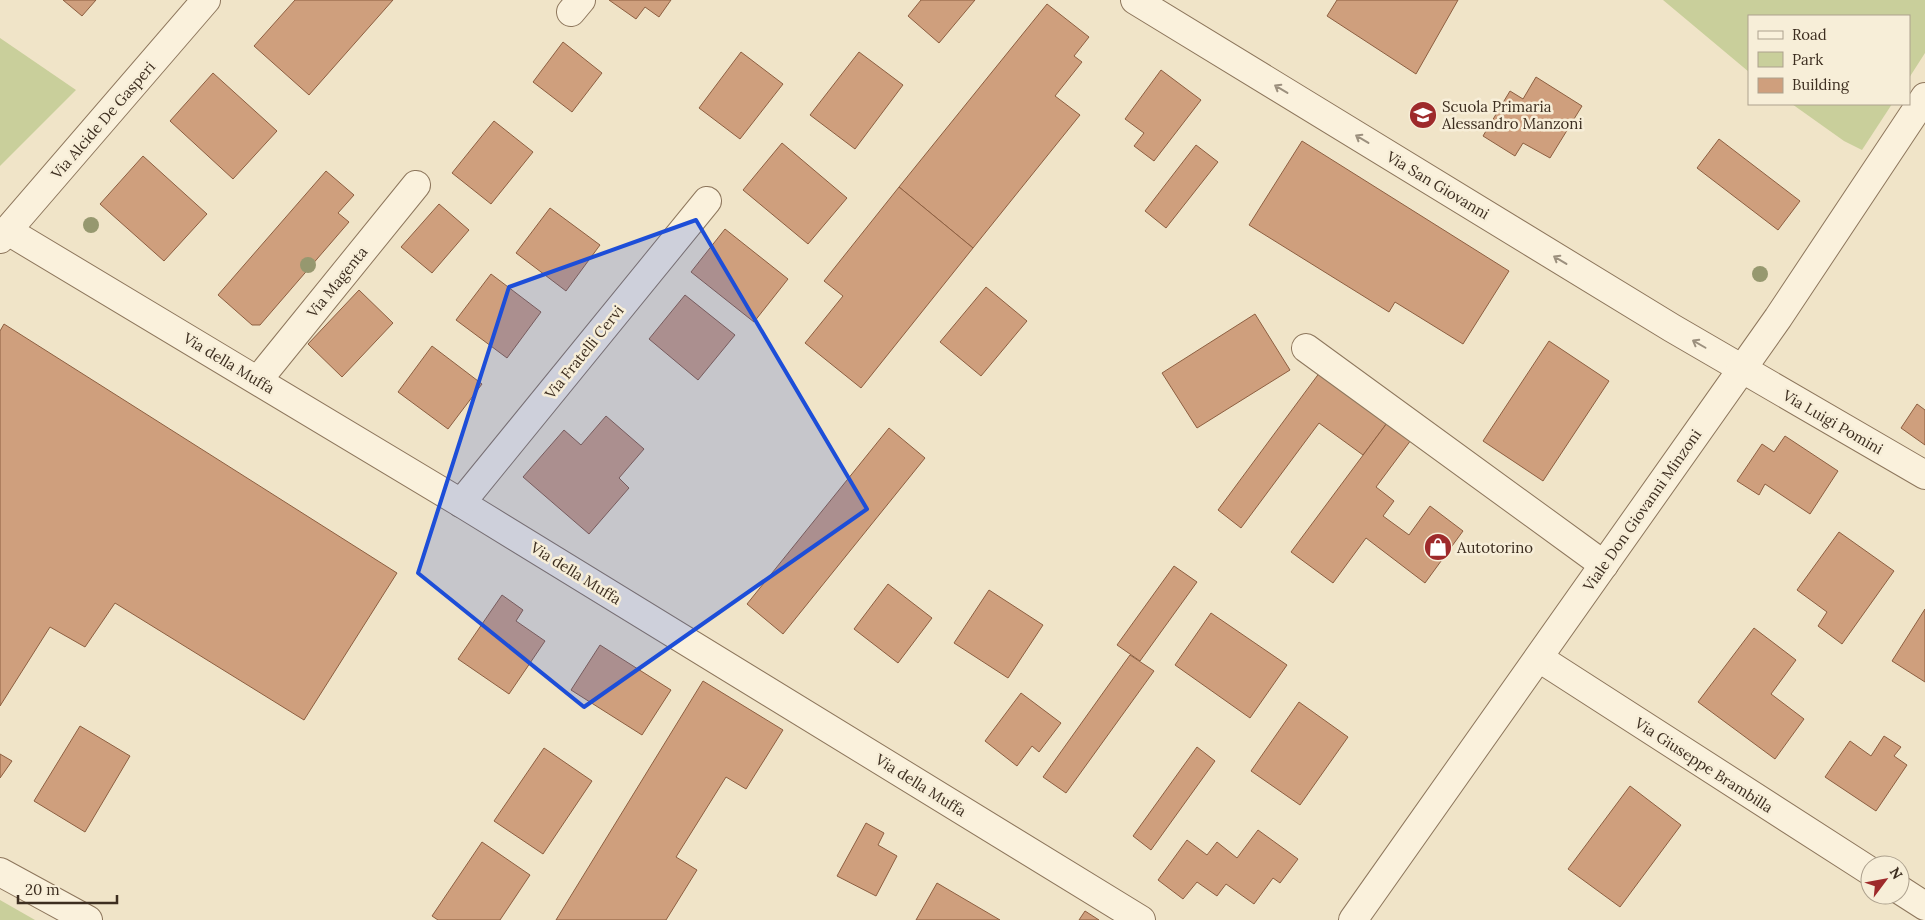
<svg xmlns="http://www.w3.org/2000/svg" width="1925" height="920" font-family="Lora,serif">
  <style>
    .green { fill: #c9cf9b }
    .building { fill: #cf9f7d; stroke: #8d5f41 }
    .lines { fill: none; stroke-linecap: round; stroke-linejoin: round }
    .minor-casing { stroke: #8d765c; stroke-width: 30 }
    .minor { stroke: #faf1dc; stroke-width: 28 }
    .tree { fill: #96986f }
    .oneway { stroke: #9c907e }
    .marked { fill: #1d4ed8; fill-opacity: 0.2; stroke: #1d4ed8; stroke-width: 4; stroke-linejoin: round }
    .labels { text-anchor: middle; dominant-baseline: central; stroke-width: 5; stroke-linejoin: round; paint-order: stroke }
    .poi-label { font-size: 15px; fill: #3d2e20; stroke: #f7eed8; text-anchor: start }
    .street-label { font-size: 15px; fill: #3d2e20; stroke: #f7eed8 }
  </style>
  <rect width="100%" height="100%" fill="#f0e4c8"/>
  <g class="green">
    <polygon points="1663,0 1925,0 1925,53 1909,78 1909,16 1749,16 1749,72"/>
    <polygon points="0,38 76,90 0,166"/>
    <polygon points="1792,104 1892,104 1862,150 1844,141"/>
    <polygon points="0,900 35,920 0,920"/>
  </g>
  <g class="building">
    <polygon points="63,0 96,0 82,16"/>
    <polygon points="295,0 393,0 309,95 254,46"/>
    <polygon points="609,0 671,0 659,17 645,7 636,19"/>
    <polygon points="921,0 975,0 939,43 908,16"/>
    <polygon points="1337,0 1458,0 1416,74 1327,16"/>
    <polygon points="1047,4 1089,37 1074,56 1082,62 1055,96 1080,115 973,248 899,187"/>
    <polygon points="563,42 602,73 572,112 533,82"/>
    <polygon points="741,52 783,84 740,139 699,108"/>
    <polygon points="859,52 903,85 855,149 810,115"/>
    <polygon points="1161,70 1201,100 1154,161 1134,146 1144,133 1125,119"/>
    <polygon points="213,73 277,131 233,179 170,121"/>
    <polygon points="1536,77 1582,106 1550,158 1523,143 1515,156 1483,136 1510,91 1523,99"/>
    <polygon points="494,121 533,152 491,204 452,173"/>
    <polygon points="1719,139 1800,201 1778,230 1697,168"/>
    <polygon points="1302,141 1509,271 1463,344 1395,302 1389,312 1249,225"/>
    <polygon points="782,143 847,198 808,244 743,190"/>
    <polygon points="1196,145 1218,162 1166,228 1145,211"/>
    <polygon points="143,156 207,214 164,261 100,204"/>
    <polygon points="326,171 354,195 338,213 349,222 260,325 252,325 218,295"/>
    <polygon points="899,187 973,248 861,388 805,343 843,296 824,281"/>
    <polygon points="439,204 469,230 432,273 401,247"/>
    <polygon points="550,208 600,245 566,291 516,253"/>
    <polygon points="725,229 788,279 754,322 691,272"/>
    <polygon points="491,274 541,312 507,358 456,320"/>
    <polygon points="986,287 1027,321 981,376 940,342"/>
    <polygon points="359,290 393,323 342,377 308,344"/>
    <polygon points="685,295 735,335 698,380 649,339"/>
    <polygon points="1255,314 1290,370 1197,428 1162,373"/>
    <polygon points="4,324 397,573 304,720 115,603 85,647 50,627 0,706 0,331"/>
    <polygon points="1549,341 1609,381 1543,481 1483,441"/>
    <polygon points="432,346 482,384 448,429 398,392"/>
    <polygon points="1320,372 1387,423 1363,455 1319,423 1241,528 1218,510"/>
    <polygon points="1917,404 1925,410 1925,445 1901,428"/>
    <polygon points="606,416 644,449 619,478 629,488 589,534 523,477 564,430 581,445"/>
    <polygon points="1387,423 1411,440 1376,487 1394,501 1383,516 1409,535 1430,506 1463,531 1425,583 1366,538 1333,583 1291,552"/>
    <polygon points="889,428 925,458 783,634 747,604"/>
    <polygon points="1785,436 1838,471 1810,514 1765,484 1759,495 1737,481 1762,444 1774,452"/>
    <polygon points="1839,532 1894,571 1842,644 1818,626 1827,612 1797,590"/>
    <polygon points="1174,566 1197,582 1140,661 1117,645"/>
    <polygon points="888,584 932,618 898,663 854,629"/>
    <polygon points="989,590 1043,625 1008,678 954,643"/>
    <polygon points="502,595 523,610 516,621 545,641 509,694 458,659"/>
    <polygon points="1925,609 1925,682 1892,661"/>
    <polygon points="1211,613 1287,665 1250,718 1175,665"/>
    <polygon points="1754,628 1796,660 1771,694 1804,719 1775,759 1698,702"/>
    <polygon points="600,645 671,690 642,735 571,690"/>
    <polygon points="1130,655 1154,671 1066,793 1043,777"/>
    <polygon points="703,681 783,730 746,789 726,777 676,857 697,870 666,920 556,920"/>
    <polygon points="1021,693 1061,723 1039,752 1032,746 1017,766 985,741"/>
    <polygon points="1299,702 1348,737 1300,805 1251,771"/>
    <polygon points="80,726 130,756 85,832 34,801"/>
    <polygon points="1884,736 1901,747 1894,756 1907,765 1876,811 1825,777 1850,741 1871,756"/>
    <polygon points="1197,747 1215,761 1151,850 1133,836"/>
    <polygon points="544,748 592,781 543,854 494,821"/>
    <polygon points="0,754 12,761 0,778"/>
    <polygon points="1630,786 1681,825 1620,907 1568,869"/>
    <polygon points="866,823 884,833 878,845 897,856 876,896 837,876"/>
    <polygon points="1258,830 1298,859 1280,883 1273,878 1254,904 1226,884 1217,896 1197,882 1183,899 1158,880 1187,840 1207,855 1217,842 1237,858"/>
    <polygon points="482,842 530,875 500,920 438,920 432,916"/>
    <polygon points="937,883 1000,920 916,920"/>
    <polygon points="1085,911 1099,920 1079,920"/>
  </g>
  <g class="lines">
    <defs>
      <g id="minor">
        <polyline points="1135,0 1672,328 1925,475"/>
        <polyline points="571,12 581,0"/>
        <polyline points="8,231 461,503 1141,920"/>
        <polyline points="0,239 206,0"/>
        <polyline points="1306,348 1604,565"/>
        <polyline points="258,380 416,185"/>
        <polyline points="461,503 707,201"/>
        <polyline points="1539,658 1870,871"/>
        <polyline points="0,872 88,920"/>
        <polyline points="1900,890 1925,906"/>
        <polyline points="1353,920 1778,318 1925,97"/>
      </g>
    </defs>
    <use href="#minor" class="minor-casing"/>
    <use href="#minor" class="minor"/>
  </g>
  <g class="tree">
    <circle cx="91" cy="225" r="8"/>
    <circle cx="308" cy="265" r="8"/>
    <circle cx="1760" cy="274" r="8"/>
  </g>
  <defs><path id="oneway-shaft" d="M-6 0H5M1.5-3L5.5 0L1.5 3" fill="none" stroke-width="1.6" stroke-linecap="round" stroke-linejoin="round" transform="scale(1.25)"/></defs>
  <g class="oneway">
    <use href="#oneway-shaft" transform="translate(1281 89) rotate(-149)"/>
    <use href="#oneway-shaft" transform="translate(1362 139) rotate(-149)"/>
    <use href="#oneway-shaft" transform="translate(1560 260) rotate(-149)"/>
    <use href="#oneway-shaft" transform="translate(1699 344) rotate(-150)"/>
  </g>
  <path class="marked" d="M696 220 867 509 584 707 418 573 509 287Z"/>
  <defs>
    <symbol id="school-disc" viewBox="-11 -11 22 22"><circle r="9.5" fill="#9e2a2b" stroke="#f7eed8"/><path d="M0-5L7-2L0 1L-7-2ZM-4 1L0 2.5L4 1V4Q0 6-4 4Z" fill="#fff"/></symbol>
    <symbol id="shop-disc" viewBox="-11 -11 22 22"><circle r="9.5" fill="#9e2a2b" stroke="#f7eed8"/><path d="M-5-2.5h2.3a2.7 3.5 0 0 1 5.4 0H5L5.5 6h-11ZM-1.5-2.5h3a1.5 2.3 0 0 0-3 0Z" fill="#fff"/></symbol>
  </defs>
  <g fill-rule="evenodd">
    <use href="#school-disc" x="1407" y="99" width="32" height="32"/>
    <use href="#shop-disc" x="1422" y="531" width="32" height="32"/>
  </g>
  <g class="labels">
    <g class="poi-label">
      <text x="1442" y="106">Scuola Primaria<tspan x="1442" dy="17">Alessandro Manzoni</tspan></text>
      <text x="1457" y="547">Autotorino</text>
    </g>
    <g class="street-label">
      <text transform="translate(103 120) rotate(-49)">Via Alcide De Gasperi</text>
      <text transform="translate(1438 185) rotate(31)">Via San Giovanni</text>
      <text transform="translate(337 282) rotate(-51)">Via Magenta</text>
      <text transform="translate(584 352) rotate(-51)">Via Fratelli Cervi</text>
      <text transform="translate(229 363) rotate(31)">Via della Muffa</text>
      <text transform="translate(1833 422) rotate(30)">Via Luigi Pomini</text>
      <text transform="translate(1642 510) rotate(-55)">Viale Don Giovanni Minzoni</text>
      <text transform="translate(576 573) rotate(32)">Via della Muffa</text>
      <text transform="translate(1704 765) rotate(33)">Via Giuseppe Brambilla</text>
      <text transform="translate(921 785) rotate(32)">Via della Muffa</text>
    </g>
  </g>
  <rect x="1748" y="15" width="162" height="90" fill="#f7eed8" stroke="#ada18e"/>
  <rect x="1758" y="31" width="25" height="8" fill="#faf1dc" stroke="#ada18e"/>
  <text x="1792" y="40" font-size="15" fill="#3d2e20">Road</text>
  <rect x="1758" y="52" width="25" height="15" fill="#c9cf9b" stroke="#ada18e"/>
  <text x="1792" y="65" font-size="15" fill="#3d2e20">Park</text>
  <rect x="1758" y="78" width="25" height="15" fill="#cf9f7d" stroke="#ada18e"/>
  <text x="1792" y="90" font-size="15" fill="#3d2e20">Building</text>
  <g transform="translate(1885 880) rotate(58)"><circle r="24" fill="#f7eed8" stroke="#ada18e"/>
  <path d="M0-4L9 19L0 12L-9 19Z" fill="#9e2a2b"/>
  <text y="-8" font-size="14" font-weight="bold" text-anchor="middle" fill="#3d2e20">N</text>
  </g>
  <path d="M18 895v8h99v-8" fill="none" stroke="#3d2e20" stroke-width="2.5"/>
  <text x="25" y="895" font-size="15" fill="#3d2e20" stroke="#f7eed8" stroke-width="4" paint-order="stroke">20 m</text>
</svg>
